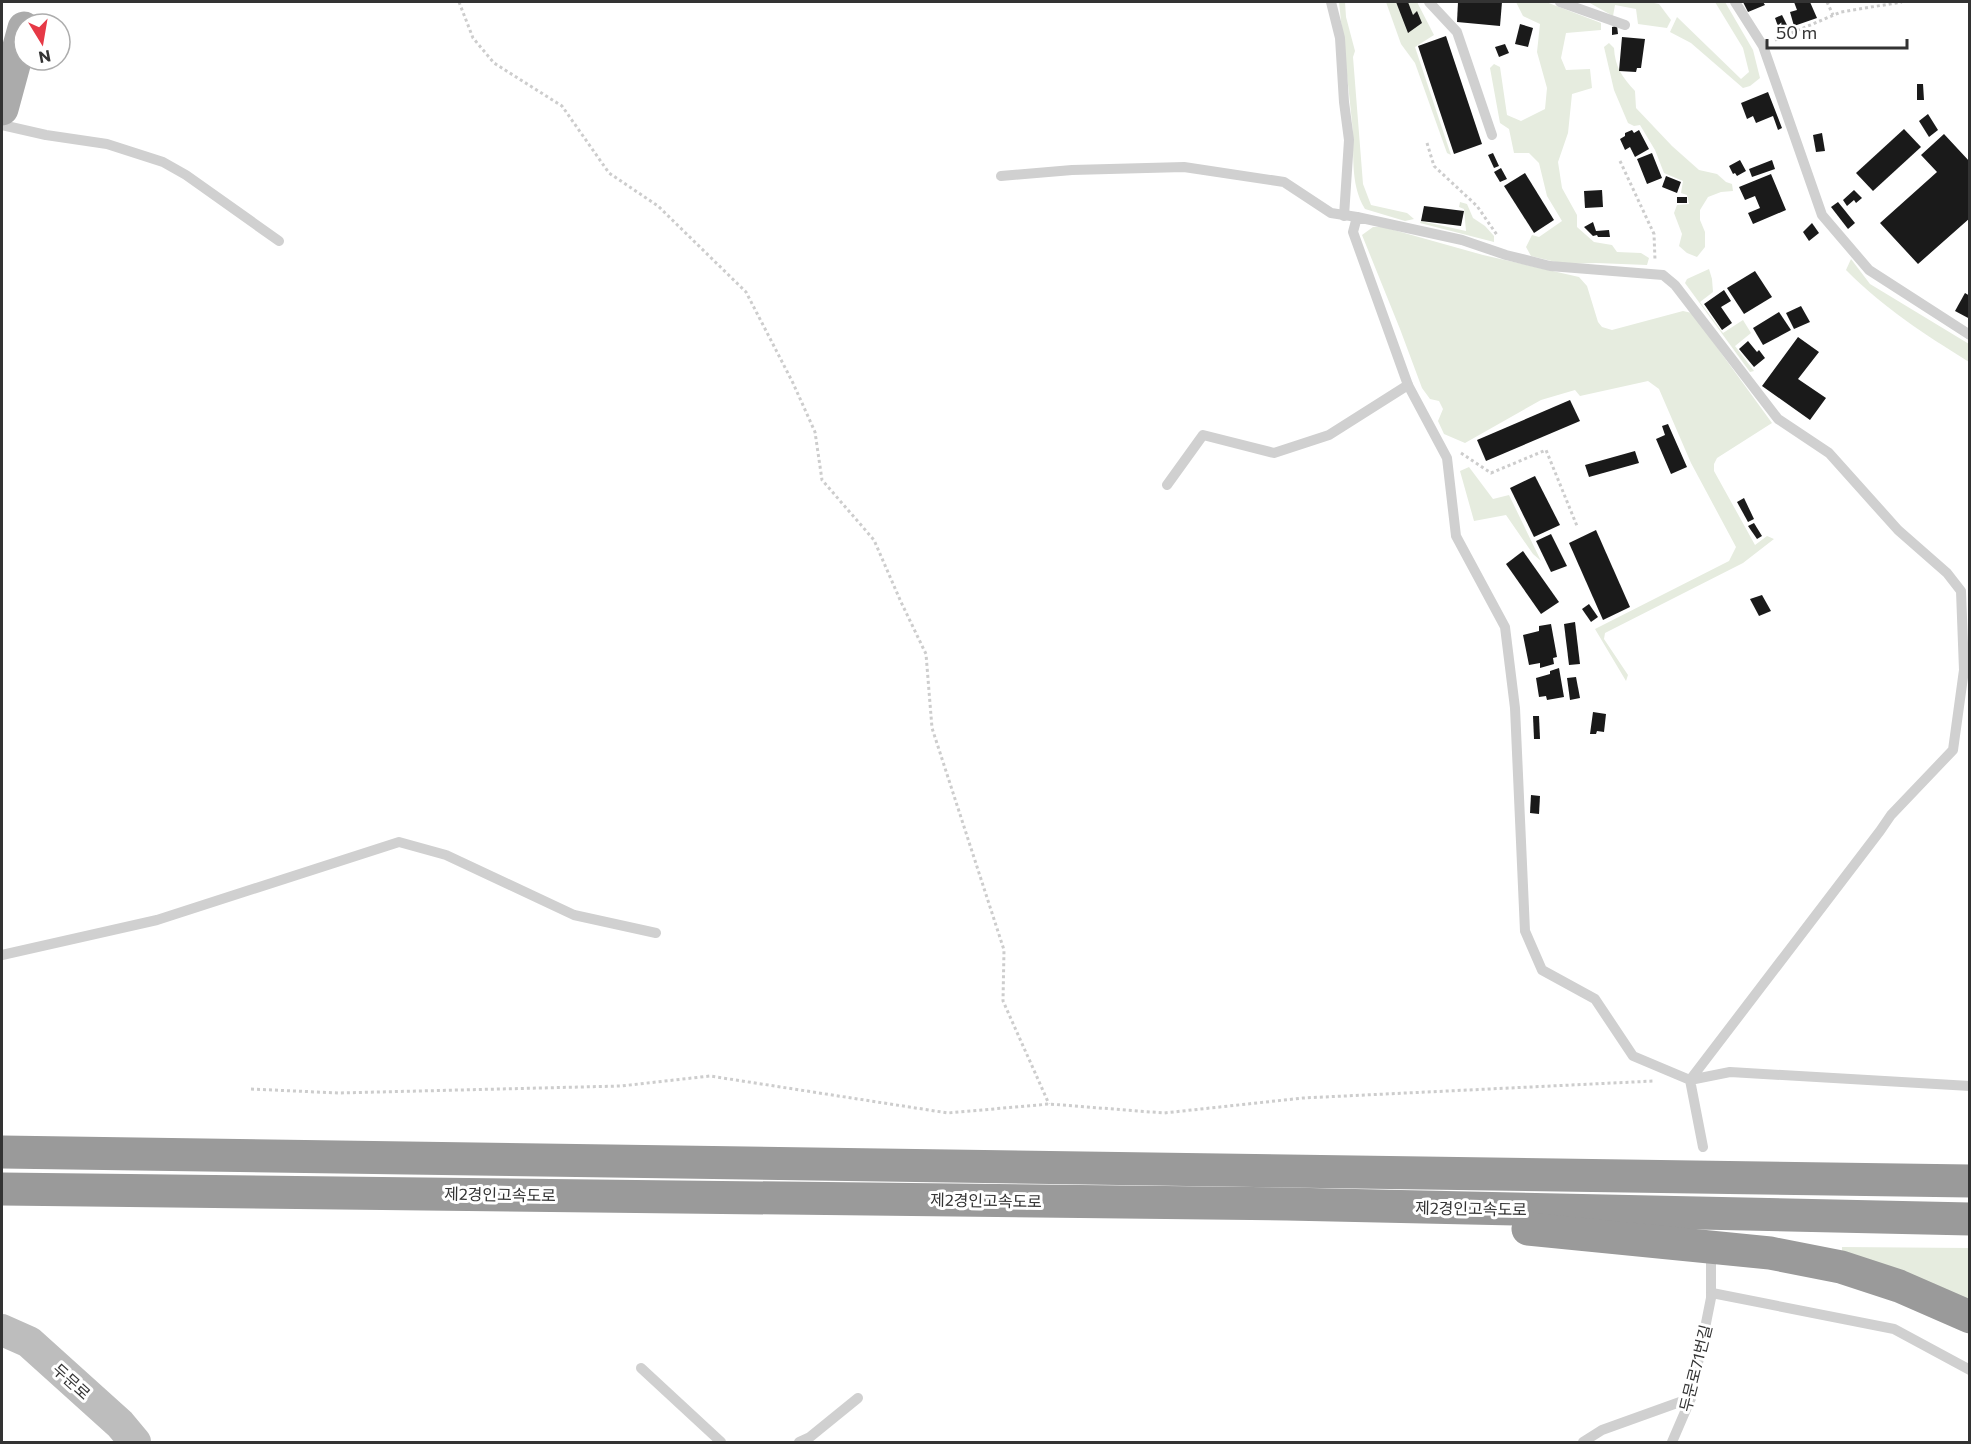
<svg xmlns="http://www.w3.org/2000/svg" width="1971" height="1444" font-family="Commissioner,'Noto Sans KR',sans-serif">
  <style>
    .green { fill: #e6ecdf }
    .building { fill: #1a1a1a }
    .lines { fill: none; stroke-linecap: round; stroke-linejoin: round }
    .path { stroke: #cdcdcd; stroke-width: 3; stroke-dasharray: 3 3; stroke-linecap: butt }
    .lane { stroke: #d0d0d0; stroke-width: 10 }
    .secondary { stroke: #bdbdbd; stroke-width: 32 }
    .primary { stroke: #ababab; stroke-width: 33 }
    .highway { stroke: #9a9a9a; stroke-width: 33 }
    .labels { text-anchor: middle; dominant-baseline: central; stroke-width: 6; stroke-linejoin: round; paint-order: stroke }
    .street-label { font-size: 16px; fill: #333; stroke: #fff }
  </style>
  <rect width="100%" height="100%" fill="#fff"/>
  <g class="green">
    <path d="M1339 2H1345L1346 17 1355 51 1353 57 1363 184 1371 205 1407 213 1414 219 1405 221 1365 209C1349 183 1355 151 1352 122 1348 82 1343 42 1339 2Z"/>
    <polygon points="1386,2 1417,2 1434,35 1415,47 1451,155 1447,153 1415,63 1401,44"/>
    <polygon points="1516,2 1546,2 1601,23 1601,30 1566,33 1561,58 1566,70 1590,69 1592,88 1572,94 1568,133 1558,162 1562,188 1577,215 1577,227 1594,242 1612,245 1617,252 1641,253 1649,258 1647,265 1596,263 1564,264 1531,256 1526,247 1532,235 1539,237 1562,221 1547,196 1539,163 1529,153 1514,153 1509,129 1500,123 1490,68 1494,64 1500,67 1507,115 1521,121 1545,109 1547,88 1537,52 1540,24 1523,16"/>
    <polygon points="1588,2 1649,2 1659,4 1671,20 1667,28 1638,24 1636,9 1615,5 1613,16"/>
    <polygon points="1715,2 1725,2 1753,50 1760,78 1750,86 1743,88 1691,43 1670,32 1677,17 1741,79 1749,72 1743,48"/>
    <path d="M1609 43 1614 48C1615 67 1622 77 1635 91L1636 108 1672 146 1699 170 1717 174 1726 182 1732 184 1733 191 1721 192 1708 197 1700 210V220L1705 232V247L1697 257 1687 253 1679 246 1682 234 1674 213 1677 205 1689 204 1687 195 1681 193 1683 181 1664 173 1655 150 1640 125 1634 126 1628 123 1614 90 1604 47Z"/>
    <polygon points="1460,202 1467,204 1473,218 1485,226 1494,236 1494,242 1420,223 1421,221 1466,231 1464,209 1459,207"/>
    <polygon points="1373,227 1383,227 1483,255 1579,277 1587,286 1598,322 1602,327 1612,330 1683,311 1692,313 1772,423 1717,458 1714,464 1714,471 1755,545 1767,536 1774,539 1743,563 1605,633 1604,639 1628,675 1626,681 1595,629 1729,561 1736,547 1691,463 1659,389 1648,381 1580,396 1575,390 1541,400 1465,443 1444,434 1438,421 1443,409 1439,401 1430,399 1422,388 1400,329 1362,235"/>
    <path d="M1851 259 1870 284 1969 344V362C1923 333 1885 309 1846 270Z"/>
    <polygon points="1709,269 1712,279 1713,292 1700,302 1723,333 1743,320 1751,333 1735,346 1754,371 1750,372 1685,283 1687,279"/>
    <polygon points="1469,467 1493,499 1509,495 1541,561 1533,554 1506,515 1474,521 1460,471"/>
    <polygon points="1842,1247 1969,1248 1969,1306 1842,1255"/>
  </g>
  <g class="building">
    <polygon points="1396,2 1408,2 1413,15 1417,11 1422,23 1408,33"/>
    <polygon points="1458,2 1502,2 1500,26 1457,22"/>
    <polygon points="1743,2 1763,2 1765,5 1748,12"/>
    <polygon points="1794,2 1810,2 1817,18 1794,26 1790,12 1797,10"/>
    <polygon points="1782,15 1787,25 1779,29 1775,18"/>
    <polygon points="1520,24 1533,28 1528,47 1515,44"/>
    <polygon points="1617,26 1618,34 1612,35 1612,27"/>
    <polygon points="1446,36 1482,144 1454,154 1418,46"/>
    <polygon points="1622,37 1645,39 1641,68 1637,68 1636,72 1619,71"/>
    <polygon points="1505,44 1509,53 1499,57 1495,47"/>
    <polygon points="1917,84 1923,84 1924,100 1917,100"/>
    <polygon points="1768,92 1782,128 1778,130 1773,116 1756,123 1753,116 1747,119 1741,103"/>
    <polygon points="1928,114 1938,130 1929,137 1919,121"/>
    <polygon points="1904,129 1921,147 1873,191 1856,173"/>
    <polygon points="1632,130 1634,133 1639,130 1649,149 1635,157 1630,147 1625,150 1620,139 1625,136 1625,133"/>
    <polygon points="1822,133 1825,151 1816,152 1813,135"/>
    <polygon points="1944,134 1970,162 1970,218 1918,264 1880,223 1937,172 1921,155"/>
    <polygon points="1493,153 1499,166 1494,168 1488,155"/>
    <polygon points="1652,153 1662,178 1647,184 1637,159"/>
    <polygon points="1740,160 1746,171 1737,176 1735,173 1733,174 1729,166"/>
    <polygon points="1772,160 1775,169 1752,177 1749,169"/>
    <polygon points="1501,168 1507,179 1500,182 1494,172"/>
    <polygon points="1525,173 1554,220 1534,233 1504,186"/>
    <polygon points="1771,174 1786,210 1753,224 1748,213 1760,208 1755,196 1745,200 1739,187"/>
    <polygon points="1666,176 1681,182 1677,193 1662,187"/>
    <polygon points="1602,190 1603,207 1585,208 1584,191"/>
    <polygon points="1854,190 1862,198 1856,203 1854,200 1847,206 1843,200"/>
    <rect x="1677" y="197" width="10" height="6"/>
    <polygon points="1838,202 1855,223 1848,229 1831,207"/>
    <polygon points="1424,206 1464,211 1461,226 1421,221"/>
    <polygon points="1593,222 1596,231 1609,230 1610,237 1598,237 1597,235 1593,236 1584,227"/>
    <polygon points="1812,223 1819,233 1809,241 1803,232"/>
    <polygon points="1755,271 1772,297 1744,314 1727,288"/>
    <polygon points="1724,290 1731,301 1721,307 1732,323 1722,330 1704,304"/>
    <polygon points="1965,293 1970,296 1970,319 1955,311"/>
    <polygon points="1801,306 1810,322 1794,329 1786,313"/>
    <polygon points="1779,312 1791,330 1763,345 1753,328"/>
    <polygon points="1798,337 1819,352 1798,379 1826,398 1810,420 1762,386"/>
    <polygon points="1748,341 1757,352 1759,350 1765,358 1754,367 1739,349"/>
    <polygon points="1570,400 1580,421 1486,461 1477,440"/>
    <polygon points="1668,424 1687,467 1671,474 1656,439 1665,435 1662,426"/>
    <polygon points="1635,451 1639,463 1589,477 1585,465"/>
    <polygon points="1535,476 1560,525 1534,537 1510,488"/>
    <polygon points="1744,498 1754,519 1748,522 1737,502"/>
    <polygon points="1754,523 1762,536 1757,539 1748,526"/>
    <polygon points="1596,530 1630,607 1603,620 1569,543"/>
    <polygon points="1551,534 1567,566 1551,572 1536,541"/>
    <polygon points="1523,551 1559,602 1541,614 1506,564"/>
    <polygon points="1762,595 1771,611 1759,616 1750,599"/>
    <polygon points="1589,604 1598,617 1591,622 1582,609"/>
    <polygon points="1575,622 1580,664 1569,665 1564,624"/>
    <polygon points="1551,624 1557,657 1553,658 1554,664 1540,668 1540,663 1529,665 1523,635 1539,631 1539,626"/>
    <polygon points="1559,668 1564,697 1547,700 1546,696 1539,697 1536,678 1550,674 1550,671"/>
    <polygon points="1576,677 1580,698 1570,700 1567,678"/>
    <polygon points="1593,712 1606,714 1604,732 1597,731 1596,734 1590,734"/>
    <polygon points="1533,716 1539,716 1540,739 1534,739"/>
    <polygon points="1531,795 1540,796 1539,814 1530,813"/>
  </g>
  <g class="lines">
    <g class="path">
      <polyline points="459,2 473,38 494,63 562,106 609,173 658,206 746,292 793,383 815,432 822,480 874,540 901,602 926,654 932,728 1004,950 1003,1001 1049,1104"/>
      <polyline points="1827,2 1833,15"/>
      <polyline points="1775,40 1841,12 1902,2"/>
      <polyline points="1427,143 1434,166 1477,206 1497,235"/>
      <polyline points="1620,161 1654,234 1655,260"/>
      <polyline points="1461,453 1491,473 1546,450 1577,526"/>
      <polyline points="251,1089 338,1093 621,1086 710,1076 948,1113 1049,1104 1164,1113 1303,1098 1654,1081"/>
    </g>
    <g class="lane">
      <polyline points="1331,2 1340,38 1344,102 1349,140 1344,216"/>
      <polyline points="1429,2 1457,32 1492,135"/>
      <polyline points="1560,2 1625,25"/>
      <polyline points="1735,2 1763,46 1822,215 1869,270 1970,335"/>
      <polyline points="2,125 46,135 107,144 163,162 186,175 279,241"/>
      <polyline points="1001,176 1072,170 1184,167 1284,182 1331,213 1357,217"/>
      <polyline points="1167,485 1203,435 1274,453 1329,435 1408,385"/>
      <polyline points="2,955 157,920 399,842 446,855 574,915 656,933"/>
      <polyline points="1703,1147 1690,1080 1880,831 1891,815 1953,750 1964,670 1961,591 1947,573 1898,530 1829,453 1778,419 1675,285 1663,275 1550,266 1506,255 1462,240 1357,217 1353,232 1408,385 1447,458 1456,536 1505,627 1515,708 1525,931 1542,970 1595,999 1633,1056 1690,1080 1730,1072 1970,1086"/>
      <polyline points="1711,1262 1711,1297"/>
      <polyline points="641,1368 721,1442"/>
      <polyline points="799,1442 810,1437 858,1398"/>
      <polyline points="1583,1442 1602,1430 1691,1398"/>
      <polyline points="1672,1442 1691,1398 1712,1293 1894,1329 1970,1370"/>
    </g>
    <polyline class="secondary" points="2,1330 29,1342 120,1424 135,1442"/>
    <polyline class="primary" points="2,109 24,28"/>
    <g class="highway">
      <polyline points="2,1152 1970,1181"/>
      <polyline points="2,1189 1287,1204 1970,1219"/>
      <polyline points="1528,1229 1770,1253 1841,1267 1899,1286 1970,1317"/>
    </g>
  </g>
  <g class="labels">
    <g class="street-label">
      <text transform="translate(500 1194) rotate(1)">제2경인고속도로</text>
      <text transform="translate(986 1200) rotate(1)">제2경인고속도로</text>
      <text transform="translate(1471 1208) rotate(1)">제2경인고속도로</text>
      <text transform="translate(1695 1368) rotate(-76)">두문로71번길</text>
      <text transform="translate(72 1381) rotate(42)">두문로</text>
    </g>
  </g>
  <rect width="1971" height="1444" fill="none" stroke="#333333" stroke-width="6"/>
  <g transform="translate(42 42) rotate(169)"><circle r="28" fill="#ffffff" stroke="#adadad" stroke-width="1.5"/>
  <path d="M0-4.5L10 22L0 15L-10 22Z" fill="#e63946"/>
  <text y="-9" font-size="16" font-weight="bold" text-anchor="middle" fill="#333333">N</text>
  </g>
  <path d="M1767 39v9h140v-9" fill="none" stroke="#333333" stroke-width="3"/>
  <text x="1776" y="39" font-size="18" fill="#333333" stroke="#ffffff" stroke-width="4.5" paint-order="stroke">50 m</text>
</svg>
